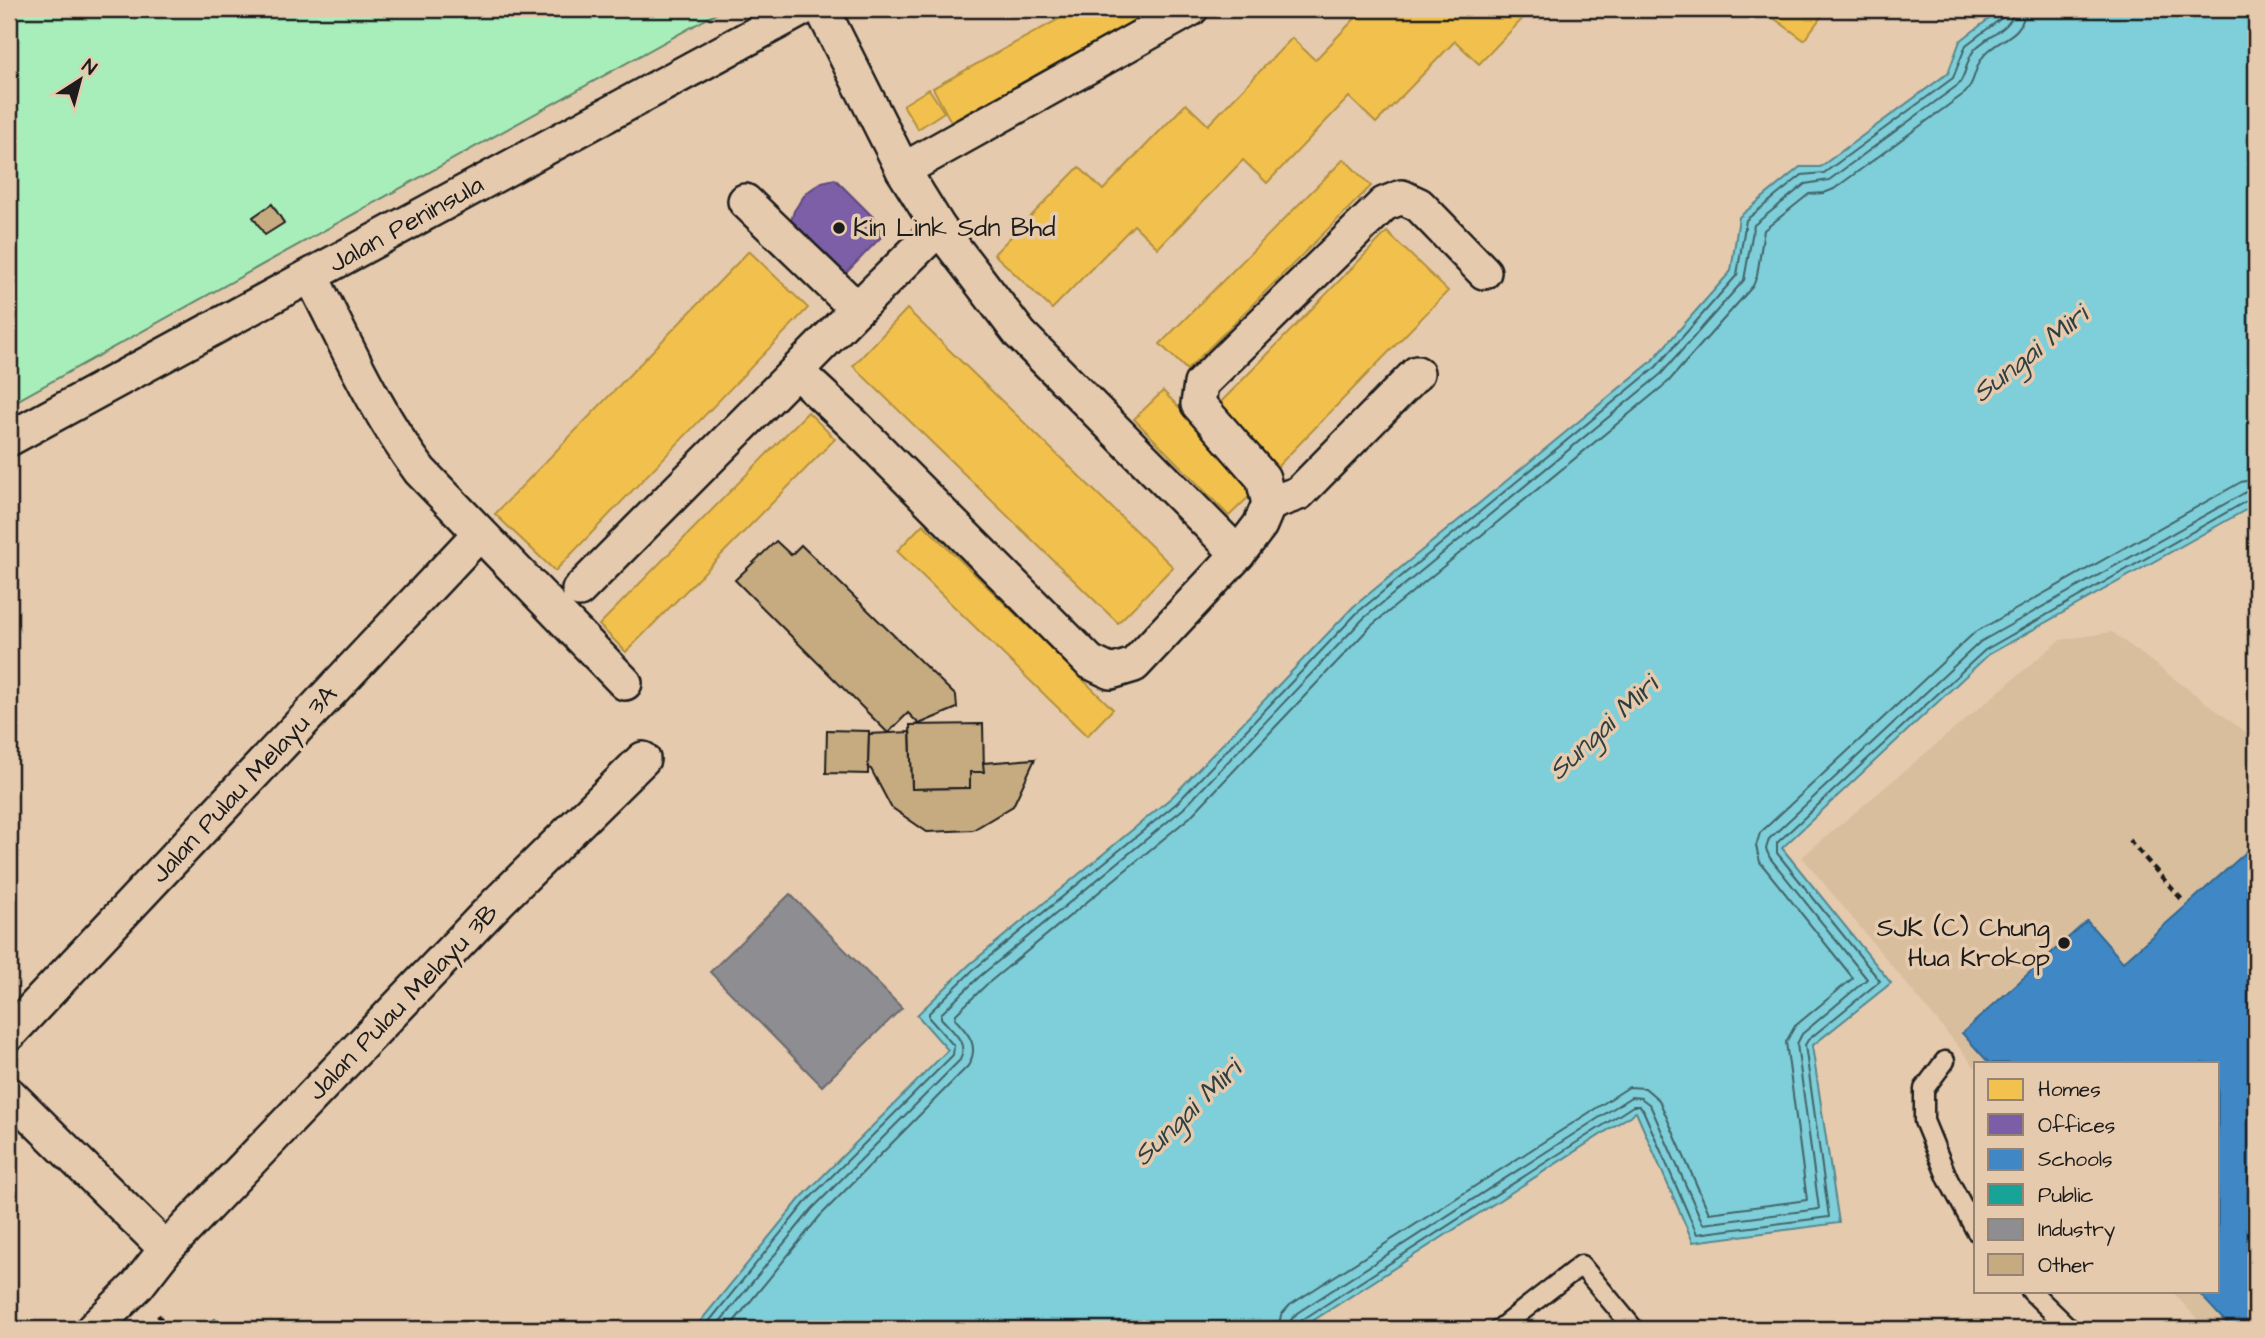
<svg xmlns="http://www.w3.org/2000/svg" width="2265" height="1338" font-family="'Architects Daughter',sans-serif">
  <style>
    .built { fill: #d8be9d }
    .green { fill: #a8eeba; stroke: #62856b; stroke-width: 2 }
    .water { fill: #7ecfd9; stroke: #57878d; stroke-width: 2 }
    .homes { fill: #f2c14e; stroke: #b2903f; stroke-width: 2 }
    .offices { fill: #7b5ea7; stroke: #5e4a7d; stroke-width: 2 }
    .schools { fill: #3f88c5; stroke: #346892; stroke-width: 2 }
    .public { fill: #17a398; stroke: #187a73; stroke-width: 2 }
    .industry { fill: #8d8d92; stroke: #6b6b6f; stroke-width: 2 }
    .lines { fill: none; stroke-linecap: round; stroke-linejoin: round }
    .shore { stroke: #436468; stroke-width: 2 }
    .building { fill: #c6ab80; stroke: #1c1c1c; stroke-width: 2 }
    .lane-casing { stroke: #1c1c1c; stroke-width: 23 }
    .street-casing { stroke: #1c1c1c; stroke-width: 38 }
    .path { stroke: #1c1c1c; stroke-width: 4.5; stroke-dasharray: 7 5; stroke-linecap: butt }
    .lane { stroke: #e6caad; stroke-width: 18 }
    .street { stroke: #e6caad; stroke-width: 33 }
    .poi-dot { fill: #1c1c1c; stroke: #e6caad; stroke-width: 2.5 }
    .labels { text-anchor: middle; dominant-baseline: central; stroke-width: 7; stroke-linejoin: round; paint-order: stroke }
    .street-label { font-size: 26px; fill: #1c1c1c; stroke: #e6caad }
    .poi-label { font-size: 26px; fill: #1c1c1c; stroke: #e6caad; text-anchor: start }
    .water-label { font-size: 28px; font-style: italic; fill: #304042; stroke: #e6caad }
  </style>
  <rect width="100%" height="100%" fill="#e6caad"/>
  <filter id="ink" filterUnits="userSpaceOnUse"><feTurbulence type="fractalNoise" baseFrequency=".0143" numOctaves="2"/><feDisplacementMap in="SourceGraphic" scale="14" xChannelSelector="R" yChannelSelector="G"/><feConvolveMatrix kernelMatrix="1 2 1 2 8 2 1 2 1" color-interpolation-filters="sRGB"/></filter>
  <g filter="url(#ink)">
    <polygon class="built" points="2112,632 2256,740 2256,1329 2206,1329 2172,1291 2218,1291 2218,1063 1976,1063 1976,1068 1802,857 2060,640"/>
    <polygon class="green" points="9,9 724,9 9,405"/>
    <polygon class="water" points="2002,9 2256,9 2256,504 1988,655 1782,848 1891,983 1812,1046 1839,1223 1693,1242 1636,1112 1300,1329 694,1329 800,1199 948,1050 917,1015 969,965 1172,797 1353,607 1651,362 1731,271 1739,217 1800,167 1820,167 1948,73 1960,41"/>
    <g class="homes">
      <polygon points="1077,9 1156,9 951,122 933,88"/>
      <polygon points="1364,9 1532,9 1479,64 1455,41 1376,123 1349,97 1267,183 1243,160 1158,248 1134,225 1052,309 994,254 1079,167 1103,190 1186,104 1208,125 1292,38 1315,60"/>
      <polygon points="1761,9 1827,9 1804,40"/>
      <polygon points="929,89 944,112 918,129 903,105"/>
      <polygon points="1344,159 1371,186 1187,370 1160,344"/>
      <polygon points="1387,232 1448,291 1276,468 1215,408"/>
      <polygon points="749,251 808,308 555,571 495,514"/>
      <polygon points="907,309 1173,567 1118,623 853,366"/>
      <polygon points="1163,391 1258,488 1229,516 1134,419"/>
      <polygon points="808,412 835,439 626,652 599,625"/>
      <polygon points="923,524 1113,709 1087,736 897,551"/>
    </g>
    <polygon class="offices" points="835,179 887,231 845,274 790,224 794,211 806,193 822,182"/>
    <polygon class="schools" points="2251,848 2256,854 2256,1329 2232,1329 2197,1291 2218,1291 2218,1063 1989,1063 1962,1033 2087,921 2123,962"/>
    <polygon class="public" points="215,1319 221,1329 197,1329"/>
    <polygon class="industry" points="790,894 902,1008 822,1086 710,972"/>
    <g class="lines">
      <g class="shore">
        <polyline points="703,1329 805,1203 953,1055 954,1046 929,1018 929,1013 973,970 1177,803 1358,612 1656,367 1737,275 1746,220 1802,175 1824,173 1953,78 1966,45 2003,17 2005,9"/>
        <path d="M714 1329 812 1209 960 1060C969 1042 952 1031 941 1018V1014L979 977 1183 809 1364 618 1661 374 1744 280 1754 225 1805 184 1829 180 1958 85C1967 75 1966 58 1975 49 1988 35 2013 29 2014 9"/>
        <path d="M728 1329 820 1216 968 1066C980 1046 969 1034 955 1019L956 1014 986 985 1190 817 1371 626 1668 382 1753 286 1757 276 1764 230 1809 194 1824 193 1834 189 1965 93C1975 83 1974 69 1982 58 1995 38 2024 39 2025 9"/>
        <polyline points="1278,1329 1281,1315 1290,1305 1629,1087 1645,1088 1659,1100 1709,1213 1807,1200 1786,1042 1795,1026 1853,978 1760,862 1756,846 1760,833 1974,633 2241,482 2256,479"/>
        <polyline points="1289,1329 1291,1320 1297,1313 1631,1097 1641,1098 1650,1105 1703,1224 1819,1209 1797,1044 1802,1034 1867,979 1770,858 1766,849 1769,839 1980,642 2246,492 2256,489"/>
        <polyline points="1298,1329 1302,1320 1633,1106 1639,1106 1643,1110 1697,1234 1829,1217 1805,1045 1808,1040 1880,981 1777,853 1777,843 1985,650 2250,499 2256,498"/>
      </g>
    </g>
    <g class="building">
      <polygon points="272,204 284,223 265,235 253,217"/>
      <polygon points="776,541 791,555 801,545 956,696 957,708 919,724 908,713 888,733 735,580"/>
      <polygon points="983,724 984,772 970,772 970,788 912,789 910,725"/>
      <polygon points="827,730 869,731 868,774 826,773"/>
      <polygon points="910,732 912,789 970,788 970,772 984,772 983,763 1035,759 1013,806 973,830 927,832 891,807 871,769 868,768 869,734"/>
    </g>
    <g class="lines">
      <defs>
        <g id="lane">
          <polyline points="1945,1061 1924,1089 1924,1121 1948,1179 1976,1231"/>
          <polyline points="2031,1291 2070,1329"/>
          <polyline points="1499,1329 1581,1265 1634,1329"/>
        </g>
        <g id="street">
          <polyline points="903,170 1191,9"/>
          <polyline points="745,201 857,309 939,228"/>
          <path d="M311 276C345 342 375 411 420 471L625 683"/>
          <polyline points="796,371 857,309"/>
          <polyline points="9,439 802,9"/>
          <polyline points="1269,504 1299,493 1417,373"/>
          <polyline points="1238,554 1260,525 1269,504 1263,478 1198,404 1201,384 1384,204 1402,197 1419,205 1484,272"/>
          <polyline points="579,590 796,371 853,424 1090,662 1111,672 1134,665 1238,554 1020,334 939,228 903,170 822,9"/>
          <polyline points="9,1034 479,534"/>
          <polyline points="9,1094 166,1249"/>
          <polyline points="93,1329 137,1286 166,1249 498,902 643,759"/>
        </g>
      </defs>
      <use href="#lane" class="lane-casing"/>
      <use href="#street" class="street-casing"/>
      <g class="path">
        <polyline points="2129,840 2184,902"/>
        <polyline points="158,1315 168,1329"/>
      </g>
      <use href="#lane" class="lane"/>
      <use href="#street" class="street"/>
    </g>
  </g>
  <g class="poi-dot">
    <circle cx="839" cy="228" r="7"/>
    <circle cx="2064" cy="943" r="7"/>
  </g>
  <g class="labels">
    <g class="street-label">
      <text transform="translate(406 224) rotate(-29)">Jalan Peninsula</text>
      <text transform="translate(244 784) rotate(-47)">Jalan Pulau Melayu 3A</text>
      <text transform="translate(403 1002) rotate(-46)">Jalan Pulau Melayu 3B</text>
    </g>
    <g class="poi-label">
      <text x="853" y="228">Kin Link Sdn Bhd</text>
      <text x="2050" y="928" text-anchor="end">SJK (C) Chung<tspan x="2050" dy="30">Hua Krokop</tspan></text>
    </g>
    <g class="water-label">
      <text transform="translate(2030 354) rotate(-38)">Sungai Miri</text>
      <text transform="translate(1603 728) rotate(-43)">Sungai Miri</text>
      <text transform="translate(1187 1113) rotate(-44)">Sungai Miri</text>
    </g>
  </g>
  <rect width="2265" height="1338" fill="none" stroke="#e6caad" stroke-width="35"/>
  <rect x="18" y="18" width="2230" height="1303" fill="none" stroke="#1c1c1c" stroke-width="2.5" filter="url(#ink)"/>
  <rect x="1974" y="1062" width="245" height="231" fill="#e6caad" stroke="#958473" stroke-width="2"/>
  <rect x="1988" y="1079" width="35" height="21" fill="#f2c14e" stroke="#958473" stroke-width="2"/>
  <text x="2038" y="1096" font-size="21" fill="#1c1c1c">Homes</text>
  <rect x="1988" y="1114" width="35" height="21" fill="#7b5ea7" stroke="#958473" stroke-width="2"/>
  <text x="2038" y="1132" font-size="21" fill="#1c1c1c">Offices</text>
  <rect x="1988" y="1149" width="35" height="21" fill="#3f88c5" stroke="#958473" stroke-width="2"/>
  <text x="2038" y="1166" font-size="21" fill="#1c1c1c">Schools</text>
  <rect x="1988" y="1184" width="35" height="21" fill="#17a398" stroke="#958473" stroke-width="2"/>
  <text x="2038" y="1202" font-size="21" fill="#1c1c1c">Public</text>
  <rect x="1988" y="1219" width="35" height="21" fill="#8d8d92" stroke="#958473" stroke-width="2"/>
  <text x="2038" y="1236" font-size="21" fill="#1c1c1c">Industry</text>
  <rect x="1988" y="1254" width="35" height="21" fill="#c6ab80" stroke="#958473" stroke-width="2"/>
  <text x="2038" y="1272" font-size="21" fill="#1c1c1c">Other</text>
  <g transform="translate(80 80) rotate(36)" stroke="#e6caad" stroke-width="5" paint-order="stroke">
  <path d="M0-5L12 26L0 18L-12 26Z" fill="#1c1c1c"/>
  <text y="-10" font-size="19" font-weight="bold" text-anchor="middle" fill="#1c1c1c">N</text>
  </g>
</svg>
